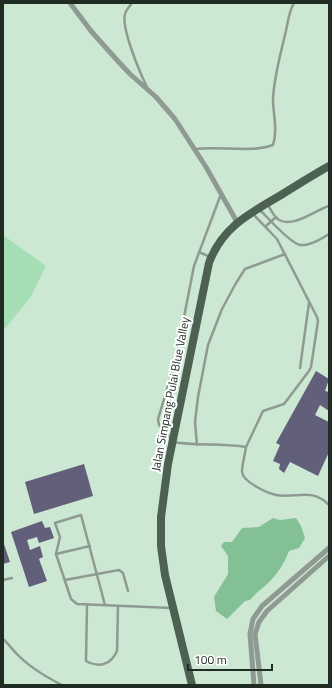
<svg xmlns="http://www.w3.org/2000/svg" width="332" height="688" font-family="'Titillium Web',sans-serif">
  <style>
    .green { fill: #a5deb5 }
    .water { fill: #83c095 }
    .building { fill: #615f79 }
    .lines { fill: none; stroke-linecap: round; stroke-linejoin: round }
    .service { stroke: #8f9a92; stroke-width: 2.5 }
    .minor { stroke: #8f9a92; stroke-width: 5 }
    .primary { stroke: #4d6152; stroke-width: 8 }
    .labels { text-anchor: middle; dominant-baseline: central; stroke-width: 4; stroke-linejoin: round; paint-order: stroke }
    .street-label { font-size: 12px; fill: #202b23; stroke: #fff }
  </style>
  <rect width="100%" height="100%" fill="#cce8d3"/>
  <polygon class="green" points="3,235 46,266 30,298 3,331"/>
  <path class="water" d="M273 518 280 520 296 518 301 526 305 538 299 548 289 551C284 564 277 575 266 585 260 590 255 594 250 600L245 601 227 619 216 611 214 597 228 574V556L221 546 224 542H232L242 528 259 527Z"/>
  <g class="building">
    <polygon points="316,371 329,379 325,391 329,392 329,411 320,405 315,415 329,422 329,452 318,476 290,462 284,473 279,469 280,464 273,461 280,445 276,443"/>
    <polygon points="84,464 93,496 34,514 25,482"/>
    <polygon points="42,521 45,528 50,527 54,538 39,543 37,537 27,540 30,550 40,546 43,557 39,559 47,581 29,587 11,532"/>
    <polygon points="3,544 4,544 10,562 3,564"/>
  </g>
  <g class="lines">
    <g class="service">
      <path d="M132 3C130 6 126 10 125 14 121 28 140 73 147 87"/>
      <path d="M195 149C220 146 252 153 273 145 278 130 273 114 273 99 274 77 280 56 285 35 288 24 288 13 294 3"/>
      <path d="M268 205C271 210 274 217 279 220 294 228 315 210 329 206"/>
      <path d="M260 210C268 218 290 243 300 245 310 246 321 239 329 234"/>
      <polyline points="266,226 276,217"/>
      <polyline points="199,252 210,257"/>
      <polyline points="300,368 309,303"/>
      <polyline points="171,438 159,425 158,419 175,363 194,266 221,194"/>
      <path d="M173 442C197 446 221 443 246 447L263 411 284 404 309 371 311 367 318 321 317 317 277 239 252 213"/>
      <polyline points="197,445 195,422 198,397 208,345 222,309 236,283 245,269 285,254"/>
      <path d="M246 447C245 455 242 464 242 472 243 482 267 493 276 495 295 499 312 487 329 505"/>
      <polyline points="56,554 90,546"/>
      <polyline points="3,580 12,578"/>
      <polyline points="65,580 119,570 123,573 128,591"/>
      <path d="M87 605 86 661C99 668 111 665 117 651L118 606"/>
      <polyline points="105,605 81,515 55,523 60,537 56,554 71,599 77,604 172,608"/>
      <polyline points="3,626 3,627"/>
      <path d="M3 639C8 643 11 648 16 653 28 666 46 677 62 685"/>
    </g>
    <g class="minor">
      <polyline points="70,3 91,31 116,59 130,74 156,97 175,119 206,167 237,222"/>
      <polyline points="254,685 250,634 253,619 262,606 329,548"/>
      <polyline points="261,685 255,634 259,622 267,611 329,556"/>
    </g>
    <path class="primary" d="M192 685 165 575 161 546V517L168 464 209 263C222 227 250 213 281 195 297 185 313 175 329 166"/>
  </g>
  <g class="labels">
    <g class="street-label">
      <text transform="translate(170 394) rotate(-79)">Jalan Simpang Pulai Blue Valley</text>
    </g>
  </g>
  <rect width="332" height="688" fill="none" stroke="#202b23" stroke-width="8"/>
  <path d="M188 664v6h84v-6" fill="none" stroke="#202b23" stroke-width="2"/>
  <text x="194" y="664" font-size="12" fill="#202b23" stroke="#ffffff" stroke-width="3" paint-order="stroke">100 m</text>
</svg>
